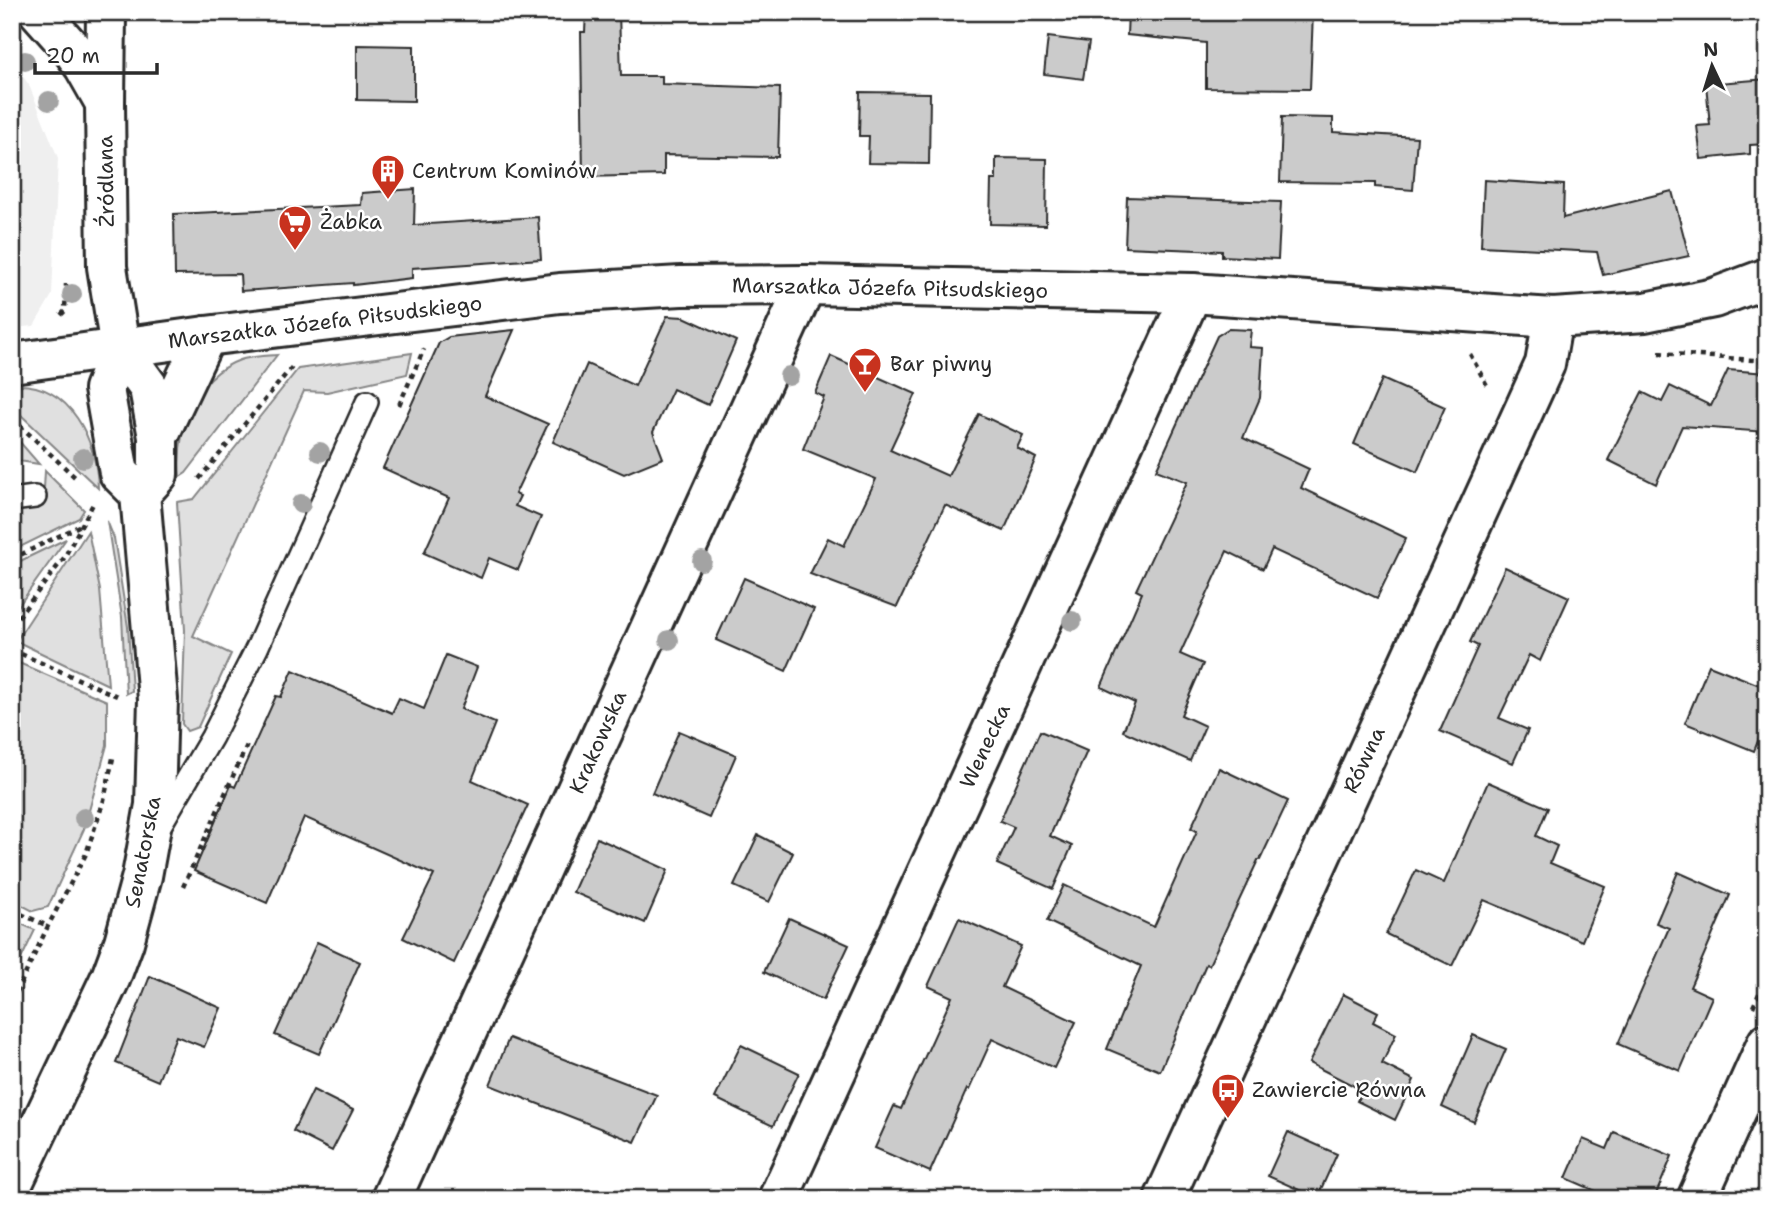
<svg xmlns="http://www.w3.org/2000/svg" width="1779" height="1211" font-family="'Shantell Sans',sans-serif">
  <style>
    .built { fill: #efefef }
    .green { fill: #e0e0e0; stroke: #868686; stroke-width: 2 }
    .building { fill: #cbcbcb; stroke: #2b2b2b; stroke-width: 2 }
    .lines { fill: none; stroke-linecap: round; stroke-linejoin: round }
    .service-casing { stroke: #2b2b2b; stroke-width: 26 }
    .minor-casing { stroke: #2b2b2b; stroke-width: 44 }
    .tertiary-casing { stroke: #2b2b2b; stroke-width: 44 }
    .path { stroke: #2b2b2b; stroke-width: 4.5; stroke-dasharray: 5 5; stroke-linecap: butt }
    .service { stroke: #fff; stroke-width: 21 }
    .minor { stroke: #fff; stroke-width: 38 }
    .tertiary { stroke: #fff; stroke-width: 38 }
    .tree { fill: #a3a3a3 }
    .labels { text-anchor: middle; dominant-baseline: central; stroke-width: 5; stroke-linejoin: round; paint-order: stroke }
    .poi-label { font-size: 21px; fill: #2b2b2b; stroke: #fff; text-anchor: start }
    .street-label { font-size: 21px; fill: #2b2b2b; stroke: #fff }
  </style>
  <rect width="100%" height="100%" fill="#fff"/>
  <filter id="ink" filterUnits="userSpaceOnUse"><feTurbulence type="fractalNoise" baseFrequency=".0143" numOctaves="2"/><feDisplacementMap in="SourceGraphic" scale="14" xChannelSelector="R" yChannelSelector="G"/><feConvolveMatrix kernelMatrix="1 2 1 2 8 2 1 2 1" color-interpolation-filters="sRGB"/></filter>
  <g filter="url(#ink)">
    <polygon class="built" points="12,61 29,85 58,158 52,295 34,326 12,328"/>
    <g class="green">
      <polygon points="412,353 407,374 327,392 304,391 193,636 231,654 198,727 187,731 182,724 185,630 177,502 194,499 298,369"/>
      <path d="M277 355 186 473 180 477C176 431 193 377 240 360 251 356 265 356 277 355Z"/>
      <path d="M17 385C71 384 97 441 98 488L20 414Z"/>
      <polygon points="12,433 39,464 12,460"/>
      <polygon points="45,471 84,510 79,518 12,551 12,510 43,506"/>
      <polygon points="107,521 114,538 128,627 132,691 126,694 122,617"/>
      <polygon points="88,531 100,590 108,685 16,641"/>
      <polygon points="66,539 12,615 12,565"/>
      <polygon points="12,660 107,701 107,745 84,829 48,907 33,911 12,900"/>
      <polygon points="12,920 35,930 12,978"/>
    </g>
    <g class="building">
      <polygon points="586,12 619,12 621,76 662,76 662,84 780,88 778,157 664,155 664,175 583,177 581,32 585,32"/>
      <polygon points="1128,12 1313,12 1310,89 1206,88 1206,43 1127,35"/>
      <polygon points="1048,37 1089,42 1083,79 1044,74"/>
      <polygon points="357,45 414,46 414,101 357,100"/>
      <polygon points="1767,79 1767,144 1750,145 1750,154 1701,159 1697,126 1710,125 1706,84"/>
      <polygon points="860,92 930,93 929,164 868,163 869,136 859,136"/>
      <polygon points="1282,117 1333,118 1333,132 1417,137 1413,190 1375,187 1375,183 1280,182"/>
      <polygon points="996,158 1047,159 1046,225 990,224 991,180 996,180"/>
      <polygon points="1484,180 1564,185 1563,218 1672,191 1689,256 1603,275 1597,252 1481,246"/>
      <polygon points="415,189 414,225 538,217 541,259 412,268 412,278 353,285 353,283 241,291 240,274 175,275 174,214 361,205 362,193"/>
      <polygon points="1127,197 1281,202 1278,259 1222,256 1222,251 1125,247"/>
      <polygon points="667,316 684,317 736,341 708,405 673,389 653,432 663,458 624,474 553,442 587,364 635,386"/>
      <polygon points="1228,329 1251,330 1249,347 1263,348 1260,398 1243,438 1309,469 1301,488 1406,538 1377,598 1272,549 1263,569 1227,551 1180,654 1203,664 1181,715 1205,726 1190,761 1123,731 1135,703 1101,687 1142,593 1136,590 1187,482 1156,470 1217,336"/>
      <polygon points="514,330 485,396 548,424 515,494 520,496 515,506 541,517 518,570 489,558 481,578 424,553 449,498 383,468 439,343 449,337"/>
      <polygon points="831,356 916,394 890,450 948,476 979,414 1023,435 1017,448 1036,458 1004,531 945,505 897,607 810,574 828,538 844,546 876,479 803,449 824,397 815,393"/>
      <polygon points="1728,370 1767,373 1767,432 1682,426 1656,484 1608,460 1642,392 1662,402 1670,386 1711,406"/>
      <polygon points="1382,379 1445,407 1417,472 1354,444"/>
      <polygon points="1505,567 1569,597 1540,661 1529,655 1499,718 1528,730 1513,763 1440,731 1478,646 1470,642"/>
      <polygon points="744,578 814,609 786,671 716,640"/>
      <polygon points="446,655 477,667 461,709 495,723 472,780 528,805 454,963 403,938 434,875 304,817 267,903 194,871 231,785 235,787 276,696 281,697 293,670 392,713 399,698 424,709"/>
      <polygon points="1709,665 1767,688 1767,718 1754,751 1685,723"/>
      <polygon points="679,731 736,755 709,818 652,793"/>
      <polygon points="1040,731 1087,751 1050,836 1072,846 1053,889 997,864 1014,827 1000,821"/>
      <polygon points="1219,768 1288,801 1260,860 1258,860 1209,965 1206,964 1160,1071 1107,1049 1141,966 1047,921 1064,885 1154,927 1197,831 1191,828"/>
      <polygon points="1488,782 1548,808 1536,836 1557,846 1550,863 1605,886 1582,941 1484,900 1452,966 1386,934 1416,870 1444,883"/>
      <polygon points="758,835 793,853 769,902 734,886"/>
      <polygon points="597,838 668,870 645,923 573,892"/>
      <polygon points="1678,872 1730,895 1690,987 1712,997 1680,1071 1618,1044 1669,928 1656,923"/>
      <polygon points="789,918 849,945 823,1000 764,972"/>
      <polygon points="959,918 1021,946 1002,987 1076,1022 1054,1068 992,1039 969,1090 967,1089 930,1172 875,1148 894,1106 901,1109 952,997 928,986"/>
      <polygon points="317,942 360,962 319,1054 275,1035"/>
      <polygon points="150,976 221,1008 204,1047 176,1036 158,1081 116,1063"/>
      <polygon points="1343,994 1378,1012 1373,1022 1396,1034 1382,1064 1414,1080 1395,1120 1357,1101 1362,1090 1309,1063"/>
      <polygon points="1473,1035 1506,1049 1474,1122 1442,1107"/>
      <polygon points="509,1038 657,1095 635,1142 490,1085"/>
      <polygon points="741,1045 799,1073 773,1126 715,1098"/>
      <polygon points="313,1090 353,1110 332,1151 293,1131"/>
      <polygon points="1288,1132 1337,1154 1317,1198 1268,1176"/>
      <polygon points="1614,1132 1672,1156 1654,1199 1614,1199 1566,1178 1583,1139 1607,1149"/>
    </g>
    <g class="lines">
      <defs>
        <g id="service">
          <polyline points="12,500 35,497"/>
          <polyline points="161,824 212,737 257,648 367,402"/>
        </g>
        <g id="minor">
          <polyline points="39,12 71,48 84,66 105,103"/>
          <polyline points="120,348 149,388 158,437 158,474 140,494"/>
          <polyline points="158,437 206,336"/>
          <polyline points="12,1185 111,977 124,942 142,876 155,805 158,699 140,494 119,473 104,389 120,348"/>
          <polyline points="391,1199 806,285"/>
          <polyline points="778,1199 1192,293"/>
          <polyline points="1697,1199 1767,1043"/>
        </g>
        <g id="tertiary">
          <polyline points="106,12 105,103 107,267 120,348"/>
          <polyline points="12,363 206,336 560,293 681,286 806,285 1192,293 1553,318 1645,312 1714,298 1767,278"/>
          <polyline points="1164,1199 1545,364 1553,318"/>
        </g>
      </defs>
      <use href="#service" class="service-casing"/>
      <use href="#minor" class="minor-casing"/>
      <use href="#tertiary" class="tertiary-casing"/>
      <g class="path">
        <polyline points="61,315 65,311 66,284"/>
        <polyline points="1659,353 1767,361"/>
        <polyline points="1470,354 1489,389"/>
        <polyline points="399,405 424,349"/>
        <polyline points="12,420 14,420 77,479"/>
        <polyline points="199,479 292,367"/>
        <polyline points="12,559 81,525"/>
        <polyline points="12,625 64,558 93,504"/>
        <polyline points="12,650 117,696"/>
        <polyline points="183,887 247,745"/>
        <polyline points="12,910 48,926"/>
        <polyline points="12,1002 48,926 86,854 104,800 113,758"/>
        <polyline points="1753,1007 1767,976"/>
      </g>
      <use href="#service" class="service"/>
      <use href="#minor" class="minor"/>
      <use href="#tertiary" class="tertiary"/>
    </g>
    <g class="tree">
      <circle cx="25" cy="61" r="10"/>
      <circle cx="49" cy="101" r="10"/>
      <circle cx="72" cy="294" r="10"/>
      <circle cx="789" cy="376" r="10"/>
      <circle cx="320" cy="452" r="10"/>
      <circle cx="83" cy="458" r="10"/>
      <circle cx="301" cy="504" r="10"/>
      <circle cx="702" cy="561" r="10"/>
      <circle cx="1072" cy="621" r="10"/>
      <circle cx="669" cy="640" r="10"/>
      <circle cx="84" cy="818" r="10"/>
    </g>
  </g>
  <defs>
    <symbol id="building-pin" viewBox="-11 -11 22 30"><path d="M0 17L-7.5 6A9.5 9.5 0 1 1 7.5 6Z" fill="#c8321e" stroke="#fff"/><path d="M-4-6H4V6H1V3H-1V6H-4ZM-2.5-4.3h1.7v1.8h-1.7ZM.8-4.3h1.7v1.8H.8ZM-2.5-1h1.7V.8h-1.7ZM.8-1h1.7V.8H.8Z" fill="#fff"/></symbol>
    <symbol id="supermarket-pin" viewBox="-11 -11 22 30"><path d="M0 17L-7.5 6A9.5 9.5 0 1 1 7.5 6Z" fill="#c8321e" stroke="#fff"/><path d="M-6-5.5h2.5l.6 2H6L4.5 2H-2.5L-4.4-4H-6ZM-1.5 3.2a1.3 1.3 0 1 0 .1 0ZM3 3.2a1.3 1.3 0 1 0 .1 0Z" fill="#fff"/></symbol>
    <symbol id="bar-pin" viewBox="-11 -11 22 30"><path d="M0 17L-7.5 6A9.5 9.5 0 1 1 7.5 6Z" fill="#c8321e" stroke="#fff"/><path d="M-6-5H6L.8 .8V4.5H3.5V6h-7V4.5H-.8V.8Z" fill="#fff"/></symbol>
    <symbol id="bus-pin" viewBox="-11 -11 22 30"><path d="M0 17L-7.5 6A9.5 9.5 0 1 1 7.5 6Z" fill="#c8321e" stroke="#fff"/><path d="M-5-6H5V4H4V6H2V4H-2V6H-4V4H-5ZM-3.5-4V0h7V-4ZM-3.5 1.2v1.5H-2V1.2ZM2 1.2v1.5H3.5V1.2Z" fill="#fff"/></symbol>
  </defs>
  <g fill-rule="evenodd">
    <use href="#building-pin" x="369" y="152" width="38" height="52"/>
    <use href="#supermarket-pin" x="276" y="203" width="38" height="52"/>
    <use href="#bar-pin" x="846" y="345" width="38" height="52"/>
    <use href="#bus-pin" x="1209" y="1071" width="38" height="52"/>
  </g>
  <g class="labels">
    <g class="poi-label">
      <text x="412" y="171">Centrum Kominów</text>
      <text x="320" y="222">Żabka</text>
      <text x="890" y="364">Bar piwny</text>
      <text x="1252" y="1090">Zawiercie Równa</text>
    </g>
    <g class="street-label">
      <text transform="translate(106 181) rotate(-91)">Źródlana</text>
      <text transform="translate(890 288) rotate(1)">Marszałka Józefa Piłsudskiego</text>
      <text transform="translate(325 322) rotate(-7)">Marszałka Józefa Piłsudskiego</text>
      <text transform="translate(598 742) rotate(-66)">Krakowska</text>
      <text transform="translate(985 746) rotate(-65)">Wenecka</text>
      <text transform="translate(1364 760) rotate(-65)">Równa</text>
      <text transform="translate(143 852) rotate(-79)">Senatorska</text>
    </g>
  </g>
  <rect width="1779" height="1211" fill="none" stroke="#fff" stroke-width="42"/>
  <rect x="21" y="21" width="1737" height="1169" fill="none" stroke="#2b2b2b" stroke-width="2.5" filter="url(#ink)"/>
  <g transform="translate(1712 66) rotate(356)" stroke="#ffffff" stroke-width="5" paint-order="stroke">
  <path d="M0-5L12 26L0 18L-12 26Z" fill="#2b2b2b"/>
  <text y="-10" font-size="19" font-weight="bold" text-anchor="middle" fill="#2b2b2b">N</text>
  </g>
  <path d="M35 63v10h122v-10" fill="none" stroke="#2b2b2b" stroke-width="3.5"/>
  <text x="46" y="63" font-size="21" fill="#2b2b2b" stroke="#ffffff" stroke-width="5" paint-order="stroke">20 m</text>
</svg>
